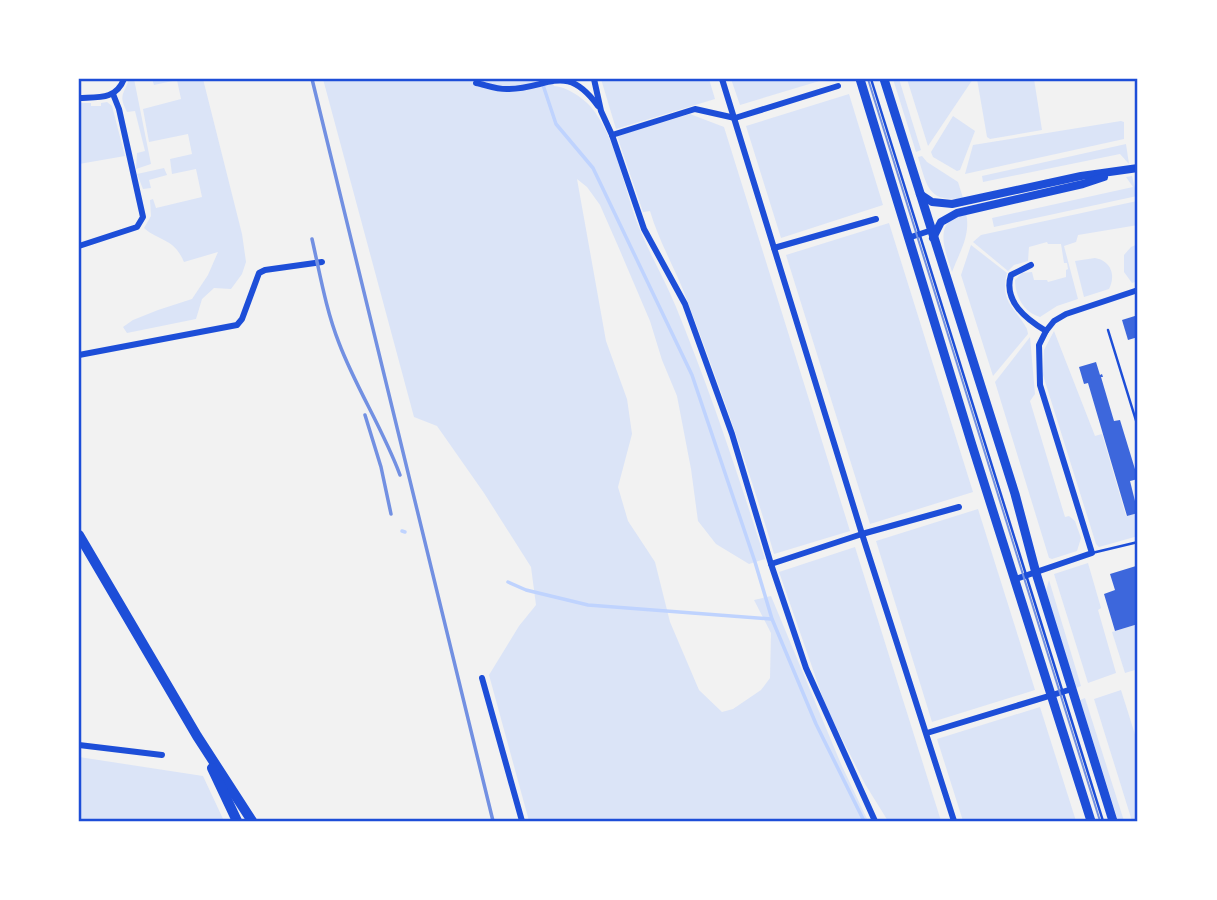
<svg xmlns="http://www.w3.org/2000/svg" width="1217" height="900" font-family="Quicksand,sans-serif">
  <style>
    .green { fill: #dbe4f7 }
    .lines { fill: none; stroke-linecap: round; stroke-linejoin: round }
    .stream { stroke: #bfd3fe; stroke-width: 3.5 }
    .building { fill: #3d67dc }
    .service { stroke: #1d4ed8; stroke-width: 2.5 }
    .minor { stroke: #1d4ed8; stroke-width: 6 }
    .tertiary { stroke: #1d4ed8; stroke-width: 8 }
    .secondary { stroke: #1d4ed8; stroke-width: 9 }
    .primary { stroke: #1d4ed8; stroke-width: 10 }
    .tram { stroke: #7290e2; stroke-width: 2 }
    .rail { stroke: #7290e2; stroke-width: 3.5 }
    .neatline { fill: none; stroke: #1d4ed8; stroke-width: 2.5 }
  </style>
  <rect width="100%" height="100%" fill="#f2f2f2"/>
  <g class="green">
    <path d="M129 79H134L151 164 136 169 137 153 145 151 135 111 127 112C118 94 124 95 129 79Z"/>
    <path d="M152 79H203L242 234 246 262 242 274 231 289 214 288 202 299 196 319 127 333 123 327 133 320 158 310 192 299 208 275 218 252 184 262C174 238 160 242 144 228L151 216 150 200 153 199 156 208 202 197 196 169 172 174 170 159 192 154 188 134 149 142 143 109 181 99 177 80 154 85Z"/>
    <path d="M323 79H551L554 86C567 87 582 97 591 107 616 137 624 189 638 225 649 253 665 280 676 307 710 390 738 474 765 559L749 564 716 544 698 521 691 469 677 396 662 360 650 321 618 246 600 205 587 187 577 179 606 341 627 399 632 434 618 487 628 521 655 562 670 622 699 690 722 712 733 709 761 690 770 678 771 633 754 600 771 596 841 764 868 821H529L489 675 519 626 536 605 531 567 484 493 437 426 414 417Z"/>
    <polygon points="601,79 709,79 715,99 616,129"/>
    <polygon points="731,79 826,79 740,105"/>
    <polygon points="893,79 899,79 921,150 916,152"/>
    <polygon points="907,79 973,79 928,146"/>
    <polygon points="977,79 1034,79 1042,130 990,139 987,137"/>
    <polygon points="849,94 883,205 781,238 746,126"/>
    <polygon points="107,102 112,106 125,156 79,164 79,103 91,103 91,106 101,106 101,103"/>
    <path d="M690 114 724 127 850 531 774 554C749 468 719 384 687 300 676 270 659 242 650 211L643 212 617 136Z"/>
    <polygon points="953,116 975,131 960,170 957,171 933,157 931,152"/>
    <polygon points="1121,121 1124,122 1124,139 965,174 973,145"/>
    <polygon points="1126,144 1129,164 1120,154 983,182 982,176"/>
    <path d="M922 156 927 162 958 182 963 198C928 203 927 186 918 157Z"/>
    <polygon points="164,168 167,175 149,180 151,188 143,189 137,174"/>
    <polygon points="1132,176 1137,196 994,227 992,218 1133,187 1126,177"/>
    <path d="M1137 201 1138 225 1078 235 1076 242 1064 246 1078 299 1057 306 1040 317C1024 313 1015 296 1015 280L1022 273 1032 272 1034 280H1047L1048 282 1066 277V270L1068 269 1067 263H1064L1061 244H1048L1047 242 1029 247 1028 261 1014 265 1008 271 973 242 981 235Z"/>
    <path d="M966 213C971 235 960 251 952 272 948 258 936 233 950 221 954 218 961 215 966 213Z"/>
    <polygon points="889,223 973,492 870,524 786,255"/>
    <polygon points="1138,244 1138,281 1132,283 1124,272 1124,255 1131,247"/>
    <path d="M971 245 1007 273C999 302 1016 308 1027 329L1028 334 993 376 961 275Z"/>
    <path d="M1095 258C1111 261 1116 275 1109 289L1084 297 1075 261Z"/>
    <polygon points="1054,331 1095,436 1102,434 1126,516 1138,513 1138,536 1099,547 1096,544 1043,375 1044,350"/>
    <polygon points="1030,337 1035,394 1030,401 1065,517 1069,516 1075,521 1081,538 1077,551 1052,559 1049,558 995,382"/>
    <polygon points="978,509 1035,690 932,722 876,541"/>
    <polygon points="855,547 941,821 888,821 865,784 826,707 779,572"/>
    <polygon points="1088,563 1101,608 1098,610 1116,673 1088,683 1054,574"/>
    <polygon points="1049,580 1081,686 1076,688 1046,591"/>
    <polygon points="1138,624 1138,669 1125,673 1112,632"/>
    <polygon points="1121,690 1138,744 1138,821 1132,821 1094,699"/>
    <polygon points="1085,698 1124,821 1118,821 1080,700"/>
    <polygon points="1040,707 1076,821 963,821 937,739"/>
    <polygon points="79,757 203,776 224,821 79,821"/>
  </g>
  <g class="lines">
    <g class="stream">
      <polyline points="541,79 556,124 593,168 692,375 755,562 772,619 816,724 864,821"/>
      <polyline points="402,531 405,532"/>
      <polyline points="508,582 526,590 588,605 771,619"/>
    </g>
  </g>
  <g class="building">
    <polygon points="1138,315 1138,337 1128,340 1122,320"/>
    <polygon points="1096,362 1100,375 1102,374 1103,377 1101,377 1114,421 1120,420 1138,479 1130,481 1138,513 1127,516 1088,383 1084,384 1079,367"/>
    <polygon points="1136,566 1138,572 1138,624 1115,631 1104,594 1115,590 1110,574"/>
  </g>
  <g class="lines">
    <g class="service">
      <polyline points="871,79 1103,821"/>
      <polyline points="1108,330 1138,427"/>
      <polyline points="1092,553 1138,542"/>
    </g>
    <g class="minor">
      <polyline points="594,79 601,111 612,135 644,229 685,304 732,434 771,564 806,668 875,821"/>
      <polyline points="722,79 862,534 954,821"/>
      <path d="M476 83C486 85 498 90 509 89 549 88 566 62 598 106"/>
      <path d="M79 98C98 97 116 100 124 79"/>
      <polyline points="612,135 695,109 735,118 838,86"/>
      <polyline points="911,237 935,229"/>
      <polyline points="79,246 137,227 143,217 119,109 113,94"/>
      <polyline points="774,248 876,219"/>
      <path d="M1031 265 1011 275C1003 301 1026 319 1046 331"/>
      <polyline points="79,355 237,325 242,319 259,273 265,270 322,262"/>
      <polyline points="771,564 862,534 959,507"/>
      <polyline points="1016,579 1092,553 1040,385 1039,345 1046,331 1054,321 1066,314 1138,290"/>
      <polyline points="482,678 522,821"/>
      <polyline points="927,733 1072,689"/>
      <polyline points="79,745 162,755"/>
    </g>
    <g class="tertiary">
      <polyline points="920,194 932,202 952,204 1081,176 1138,168"/>
      <polyline points="933,238 941,222 957,213 1083,184 1104,177"/>
    </g>
    <g class="secondary">
      <polyline points="860,79 972,445 1091,821"/>
      <polyline points="884,79 1015,494 1036,573 1113,821"/>
    </g>
    <g class="primary">
      <polyline points="79,535 197,736 252,821"/>
      <polyline points="212,768 237,821"/>
    </g>
    <polyline class="tram" points="868,79 1100,821"/>
    <g class="rail">
      <polyline points="312,79 493,821"/>
      <path d="M312 239C320 274 326 310 339 343 356 388 383 429 400 475"/>
      <polyline points="365,415 381,467 391,514"/>
    </g>
  </g>
  <rect width="1217" height="900" fill="none" stroke="#ffffff" stroke-width="161"/>
  <rect x="80" y="80" width="1056" height="740" class="neatline"/>
</svg>
